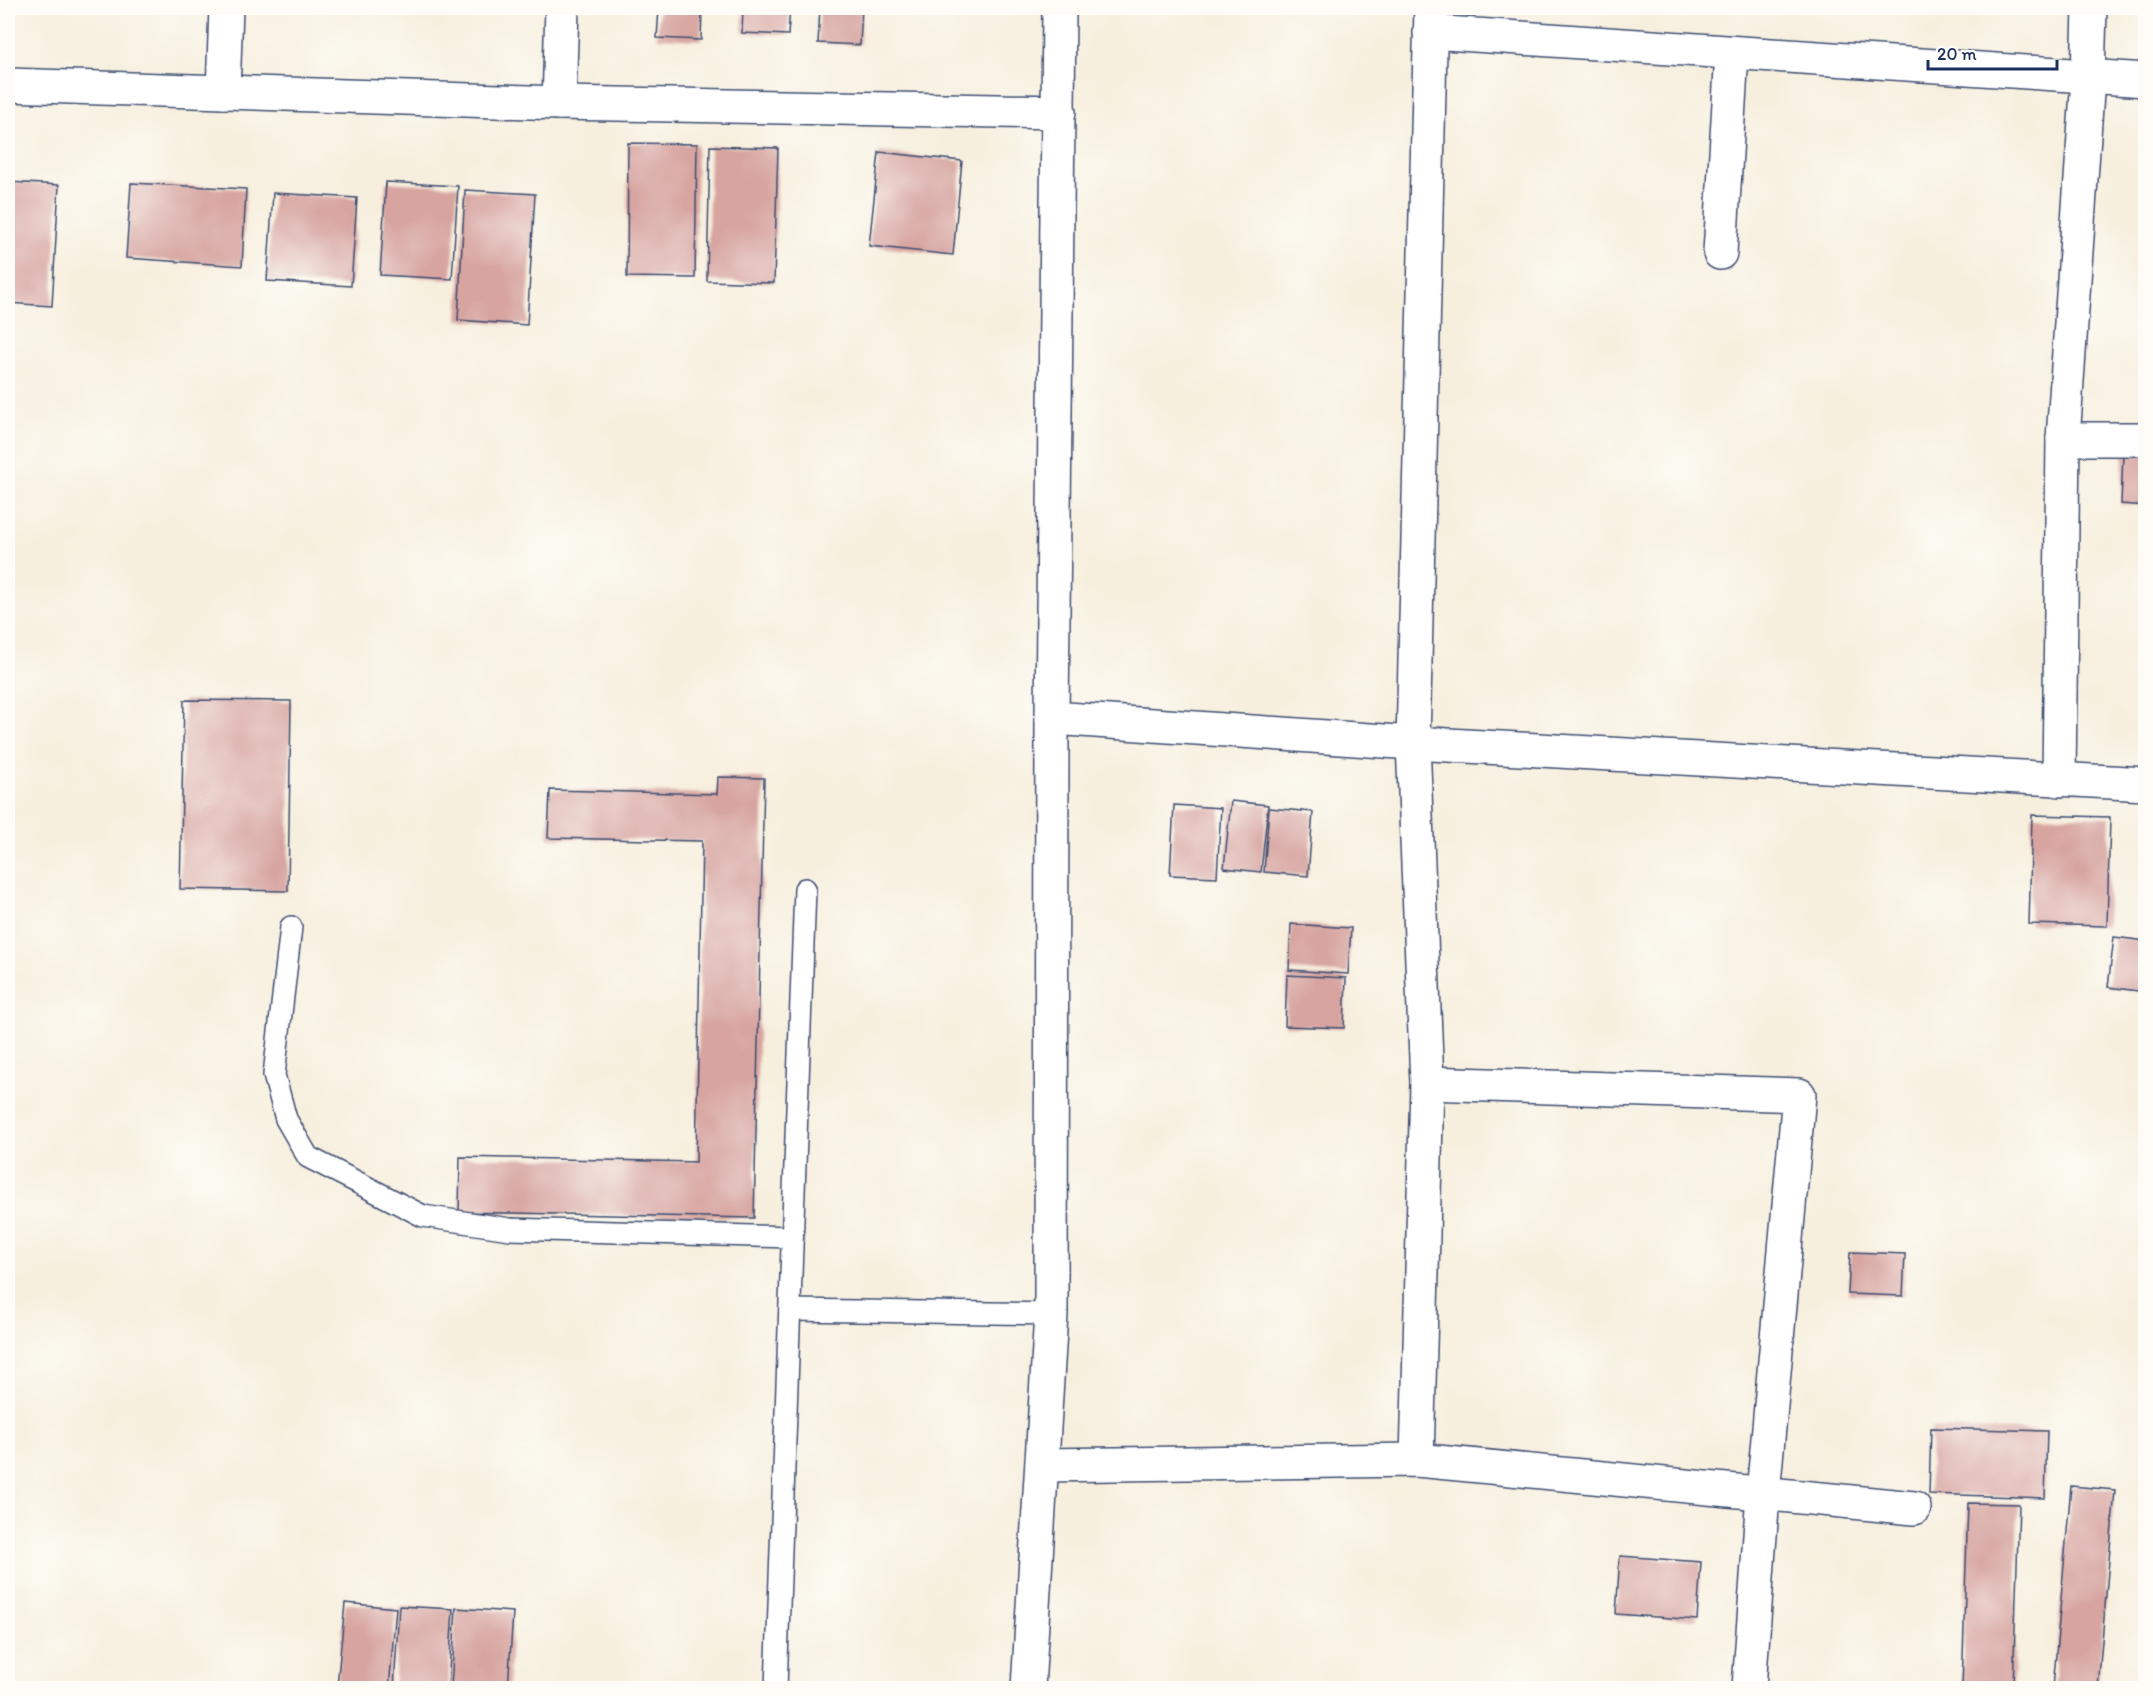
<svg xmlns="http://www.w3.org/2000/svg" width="2153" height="1696" font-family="Itim,sans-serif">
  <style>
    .building { fill: #d7a4a0 }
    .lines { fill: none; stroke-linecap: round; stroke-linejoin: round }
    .lane-casing { stroke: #3c4c71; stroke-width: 24 }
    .street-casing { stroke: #3c4c71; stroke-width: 36 }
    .secondary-casing { stroke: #3c4c71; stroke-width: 36 }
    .lane { stroke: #fff; stroke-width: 21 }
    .street { stroke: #fff; stroke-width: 33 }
    .secondary { stroke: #fff; stroke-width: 33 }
  </style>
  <rect width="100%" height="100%" fill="#fdfcf7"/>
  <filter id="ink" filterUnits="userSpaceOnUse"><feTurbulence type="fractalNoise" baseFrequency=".0167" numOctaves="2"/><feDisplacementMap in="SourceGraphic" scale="12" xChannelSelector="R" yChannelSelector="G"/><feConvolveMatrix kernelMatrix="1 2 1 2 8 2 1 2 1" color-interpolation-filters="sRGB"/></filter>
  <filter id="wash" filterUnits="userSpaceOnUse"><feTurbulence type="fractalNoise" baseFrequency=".008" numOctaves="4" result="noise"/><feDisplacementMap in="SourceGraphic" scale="24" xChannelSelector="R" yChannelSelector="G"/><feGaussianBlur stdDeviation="1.35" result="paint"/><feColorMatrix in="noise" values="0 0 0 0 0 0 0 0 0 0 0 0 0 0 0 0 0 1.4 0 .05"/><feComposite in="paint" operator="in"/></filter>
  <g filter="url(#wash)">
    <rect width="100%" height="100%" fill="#f7efde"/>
    <g id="blocks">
      <g class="building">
        <polygon points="659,8 702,8 701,40 657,38"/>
        <polygon points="743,8 790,8 788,35 742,33"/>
        <polygon points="820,8 862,8 860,45 818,43"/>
        <polygon points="628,143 697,144 695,278 627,277"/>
        <polygon points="710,146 778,148 774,283 707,281"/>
        <polygon points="879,152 962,161 953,255 869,246"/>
        <polygon points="8,182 59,185 52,306 8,303"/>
        <polygon points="386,182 458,186 452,279 380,275"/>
        <polygon points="131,183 246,189 242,266 126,258"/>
        <polygon points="465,190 535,194 527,325 458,320"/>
        <polygon points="273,193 357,198 351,286 267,281"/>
        <polygon points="2123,454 2146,455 2146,506 2121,504"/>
        <polygon points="184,700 291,701 288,891 180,889"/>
        <polygon points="718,777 764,778 754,1218 459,1212 460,1157 696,1162 702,841 548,838 550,790 717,794"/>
        <polygon points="1231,801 1268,805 1261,872 1224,868"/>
        <polygon points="1174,805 1221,808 1217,877 1170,875"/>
        <polygon points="1269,808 1313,812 1308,876 1264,872"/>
        <polygon points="2032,815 2110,817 2107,926 2029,924"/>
        <polygon points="1291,924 1351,928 1348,974 1289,970"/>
        <polygon points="2114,937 2146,941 2146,992 2108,987"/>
        <polygon points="1287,975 1346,978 1344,1028 1285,1026"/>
        <polygon points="1850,1252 1905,1254 1903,1296 1848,1294"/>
        <polygon points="1931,1428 2047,1431 2045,1498 1929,1494"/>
        <polygon points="2071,1486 2115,1490 2098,1688 2053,1688"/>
        <polygon points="1968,1503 2019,1504 2013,1688 1962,1688"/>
        <polygon points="1620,1556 1701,1562 1697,1620 1616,1614"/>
        <polygon points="345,1603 396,1608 389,1688 337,1688"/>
        <polygon points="399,1606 453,1609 448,1688 394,1688"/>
        <polygon points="456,1608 513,1612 508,1688 451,1688"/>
      </g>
    </g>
  </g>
  <g filter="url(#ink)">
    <use href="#blocks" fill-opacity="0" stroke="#3c4c71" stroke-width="1.5"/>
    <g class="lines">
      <defs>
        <g id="lane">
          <polyline points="291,927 274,1075 286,1119 308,1157 423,1216 510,1229 792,1237"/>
          <polyline points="790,1310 1051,1314"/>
          <polyline points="776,1688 805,889"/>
        </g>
        <g id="street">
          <polyline points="1430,32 2146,80"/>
          <polyline points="8,85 559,103 1059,112"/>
          <polyline points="223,92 226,8"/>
          <polyline points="559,103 562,8"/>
          <polyline points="1720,253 1732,53"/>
          <polyline points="2063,439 2146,439"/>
          <polyline points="1052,718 1413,743 2146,784"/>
          <polyline points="2059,780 2063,439 2088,78 2090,8"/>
          <polyline points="1427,1083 1799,1095 1763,1494 1749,1688"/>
          <polyline points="1417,1460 1427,1083 1413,743 1431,8"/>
          <polyline points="1042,1465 1417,1460 1914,1508"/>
        </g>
        <polyline id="secondary" points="1028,1688 1051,1314 1052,718 1059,8"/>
      </defs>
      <use href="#lane" class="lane-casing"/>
      <use href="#street" class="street-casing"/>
      <use href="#secondary" class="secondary-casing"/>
      <use href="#lane" class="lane"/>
      <use href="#street" class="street"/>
      <use href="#secondary" class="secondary"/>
    </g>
  </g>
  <rect width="2153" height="1696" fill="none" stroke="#fdfcf7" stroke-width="30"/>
  <path d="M1928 60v9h129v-9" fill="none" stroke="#1b2f5e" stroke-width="3"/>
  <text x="1937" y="60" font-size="18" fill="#1b2f5e" stroke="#fdfcf7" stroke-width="4.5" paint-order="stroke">20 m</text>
</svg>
